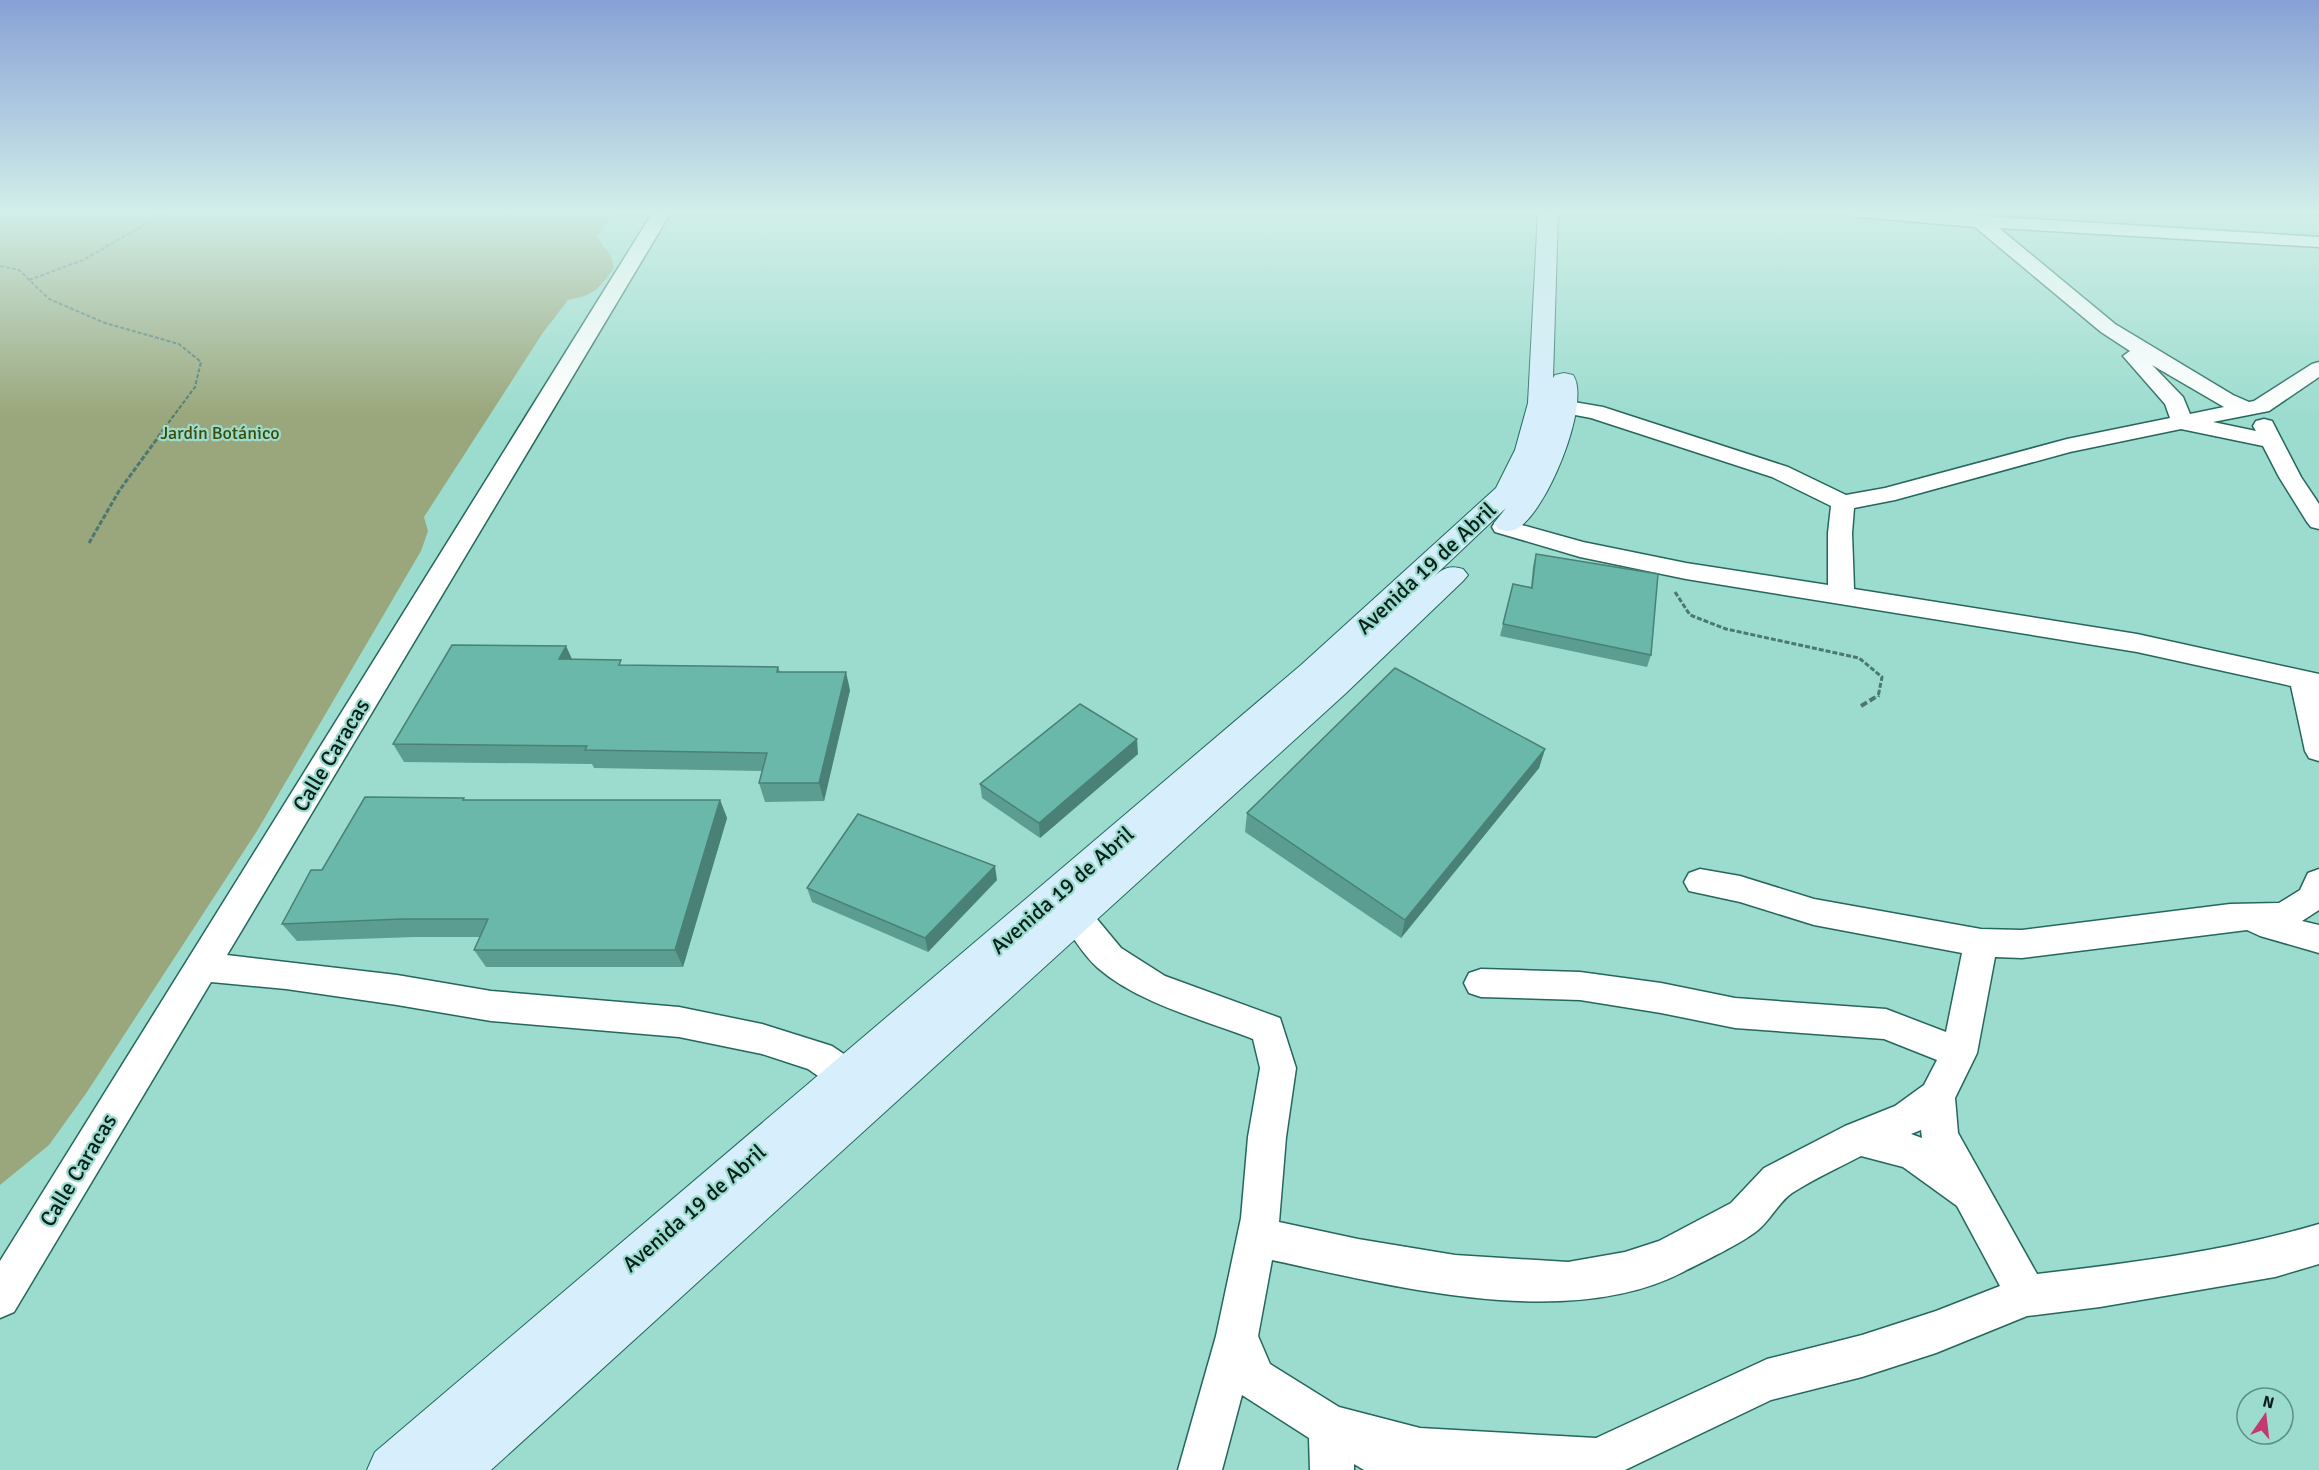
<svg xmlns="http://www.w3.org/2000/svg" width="2319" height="1470" font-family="Signika,sans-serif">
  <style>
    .green { fill: #9aa67b }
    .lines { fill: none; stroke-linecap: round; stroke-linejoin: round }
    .street-casing { stroke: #25675c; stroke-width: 3 }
    .secondary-casing { stroke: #25675c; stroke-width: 2 }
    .path-far2 { stroke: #4b786f; stroke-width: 2; stroke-dasharray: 4 2; stroke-linecap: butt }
    .path-far1 { stroke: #4b786f; stroke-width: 3; stroke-dasharray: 5 2; stroke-linecap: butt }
    .path { stroke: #4b786f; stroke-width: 4; stroke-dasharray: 7 3; stroke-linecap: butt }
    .street { fill: #fff; fill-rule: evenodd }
    .secondary { fill: #d7eefd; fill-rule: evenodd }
    .wall { fill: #5b9e91 }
    .shaded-wall { fill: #4a8176 }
    .building { fill: #6ab8a9; stroke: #4a8176; stroke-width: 1.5 }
    .labels { text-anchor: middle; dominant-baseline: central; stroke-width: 4.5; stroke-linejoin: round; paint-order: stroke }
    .far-park-label { font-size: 18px; fill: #3f4b04; stroke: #9bdcce }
    .street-label { font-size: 22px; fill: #041f1a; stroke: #9bdcce }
  </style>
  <rect width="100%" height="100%" fill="#9bdcce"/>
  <path class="green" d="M0 212H613L597 237 611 256 614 268C598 290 594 295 568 300L542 334 424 517 428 531 421 551 257 831 87 1092 49 1145 0 1185Z"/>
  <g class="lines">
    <defs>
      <g id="street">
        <polygon points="653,212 671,212 227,955 397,975 491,991 679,1007 762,1024 832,1046 860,1065 865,1076 860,1087 847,1092 834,1087 808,1069 762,1054 679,1037 491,1021 397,1005 286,989 211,982 14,1312 0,1318 0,1261"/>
        <path d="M1853 212H1919L2319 237V247L1999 228 2115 324 2233 395 2249 402 2254 401 2312 364 2319 362V377L2269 411 2213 422 2256 431 2253 426 2256 421 2264 419 2272 421 2301 477 2319 504V529L2311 527 2307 522 2279 477 2263 446 2181 429 2070 452 1895 500 1854 508 1852 533 1854 589 2137 634 2319 674V761L2309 758 2305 751 2291 686 2137 652 1686 579 1580 557 1495 532 1492 527 1495 522 1504 520 1583 542 1686 563 1828 585V533L1831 506 1772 477 1591 418 1554 411 1551 406 1554 401 1562 400 1603 407 1788 467 1846 495 1885 488 2067 439 2170 418 2165 404 2123 356 2130 351 2101 332 1975 227 1861 217 1855 216ZM2152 365 2224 407 2190 414 2183 397Z"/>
        <path d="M1700 869 1740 876 1814 899 1981 929 2022 930 2230 904 2279 903 2300 890 2308 873 2319 869V910L2302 921 2319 925V953L2260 936 2247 930 2022 958 1995 957 1977 1053 1955 1098 1958 1133 2037 1274C2131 1263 2228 1251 2319 1224V1264L2275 1277 2100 1307 2027 1316 1936 1353 1862 1377 1771 1400 1625 1470H1364L1354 1464V1470H1310L1309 1438 1242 1395 1222 1470H1178L1216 1336 1241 1218 1248 1137 1260 1068 1253 1039C1204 1020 1138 1003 1098 968 1085 957 1068 931 1060 916L1065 907 1076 903 1087 907 1121 948 1165 976 1280 1018 1296 1068 1286 1137 1279 1222 1358 1239 1455 1255 1568 1262 1625 1252 1659 1241 1731 1203 1764 1168 1845 1126 1895 1106 1924 1085 1937 1060 1884 1039 1735 1028 1661 1013 1580 1000 1481 997 1469 993 1464 983 1469 973 1481 969 1580 972 1661 983 1735 998 1886 1009 1946 1032 1962 953 1814 925 1740 902 1689 891 1684 882 1689 873ZM1921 1130 1922 1138 1911 1134ZM1861 1156 1903 1167 1957 1206 2000 1286 1936 1311 1862 1335 1767 1359 1596 1438 1420 1428 1339 1407 1270 1364 1258 1336 1272 1260C1392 1286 1568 1332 1683 1272 1704 1261 1741 1244 1758 1230 1771 1219 1779 1202 1792 1193 1814 1179 1838 1168 1861 1156Z"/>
      </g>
      <path id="secondary" d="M1538 212H1558L1553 378 1555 375 1564 373 1573 375C1592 402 1546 515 1516 529 1510 532 1504 531 1498 529L1494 523 1506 508 1429 581C1441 570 1447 564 1463 569L1468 575 1463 581 1345 694 491 1470H367L375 1452 1301 665 1496 488 1515 450 1528 403Z"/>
    </defs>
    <use href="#street" class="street-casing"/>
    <use href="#secondary" class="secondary-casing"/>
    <g class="path-far2">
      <polyline points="0,266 19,270 49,299 105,323 179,344 201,362 195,387 166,426"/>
      <polyline points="29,280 83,260 167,212"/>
    </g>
    <g class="path-far1">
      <polyline points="89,543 119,491 167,425"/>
      <polyline points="1675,592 1690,615 1726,629 1859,658 1882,677 1878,697"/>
    </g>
    <polyline class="path" points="1861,706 1879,695"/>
    <use href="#street" class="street"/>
    <use href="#secondary" class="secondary"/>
  </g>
  <g class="wall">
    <polygon points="1536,554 1651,655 1647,667 1500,636 1513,584 1531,587 1533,566"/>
    <polygon points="566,646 572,659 623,665 778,667 780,672 850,690 824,801 765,802 759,783 762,771 594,768 592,764 404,762 393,744"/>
    <polygon points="1545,749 1539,768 1401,938 1245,832 1247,813"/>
    <polygon points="1138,754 1040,838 982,798 980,784"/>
    <polygon points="466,800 720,800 727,818 683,967 486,967 474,950 480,937 415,937 297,941 282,924 322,870"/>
    <polygon points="997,880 928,952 812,902 807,888"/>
  </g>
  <g class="shaded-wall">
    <polygon points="566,646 574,664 559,659"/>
    <polygon points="846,672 850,690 824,801 819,783"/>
    <polygon points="1137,739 1138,754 1040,838 1039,823"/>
    <polygon points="1545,749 1539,768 1401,938 1405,920"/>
    <polygon points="720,800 727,818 683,967 675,950"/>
    <polygon points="995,866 997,880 928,952 925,938"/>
  </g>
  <g class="building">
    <polygon points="1536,554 1658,574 1651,655 1503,624 1513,584 1532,588"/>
    <polygon points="452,645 566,646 559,659 621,660 619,665 778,667 777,672 846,672 819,783 759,783 767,753 585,750 587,746 393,744"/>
    <polygon points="1395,668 1545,749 1405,920 1247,813"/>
    <polygon points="1080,704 1137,739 1039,823 980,784"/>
    <polygon points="365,797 464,798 463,800 720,800 675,950 474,950 488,919 402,919 282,924 311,870 322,870"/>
    <polygon points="858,814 995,866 925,938 807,888"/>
  </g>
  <linearGradient id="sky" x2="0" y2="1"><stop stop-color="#88a1d6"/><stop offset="0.51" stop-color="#d2efe9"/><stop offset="1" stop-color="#d2efe9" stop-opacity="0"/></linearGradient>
  <rect width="2319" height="417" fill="url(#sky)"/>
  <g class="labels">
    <g class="far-park-label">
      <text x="220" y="433">Jardín Botánico</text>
    </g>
    <g class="street-label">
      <text transform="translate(1426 568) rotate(-43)">Avenida 19 de Abril</text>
      <text transform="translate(331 755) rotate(-59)">Calle Caracas</text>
      <text transform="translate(1062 890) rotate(-41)">Avenida 19 de Abril</text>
      <text transform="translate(78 1170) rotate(-59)">Calle Caracas</text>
      <text transform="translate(694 1208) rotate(-41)">Avenida 19 de Abril</text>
    </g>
  </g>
  <g transform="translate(2265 1416) rotate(14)"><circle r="28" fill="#9bdcce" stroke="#5f9086" stroke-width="1.5"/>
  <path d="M0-4.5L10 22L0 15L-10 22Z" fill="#c33971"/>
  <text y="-9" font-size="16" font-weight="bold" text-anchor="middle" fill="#041f1a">N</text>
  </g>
</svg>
